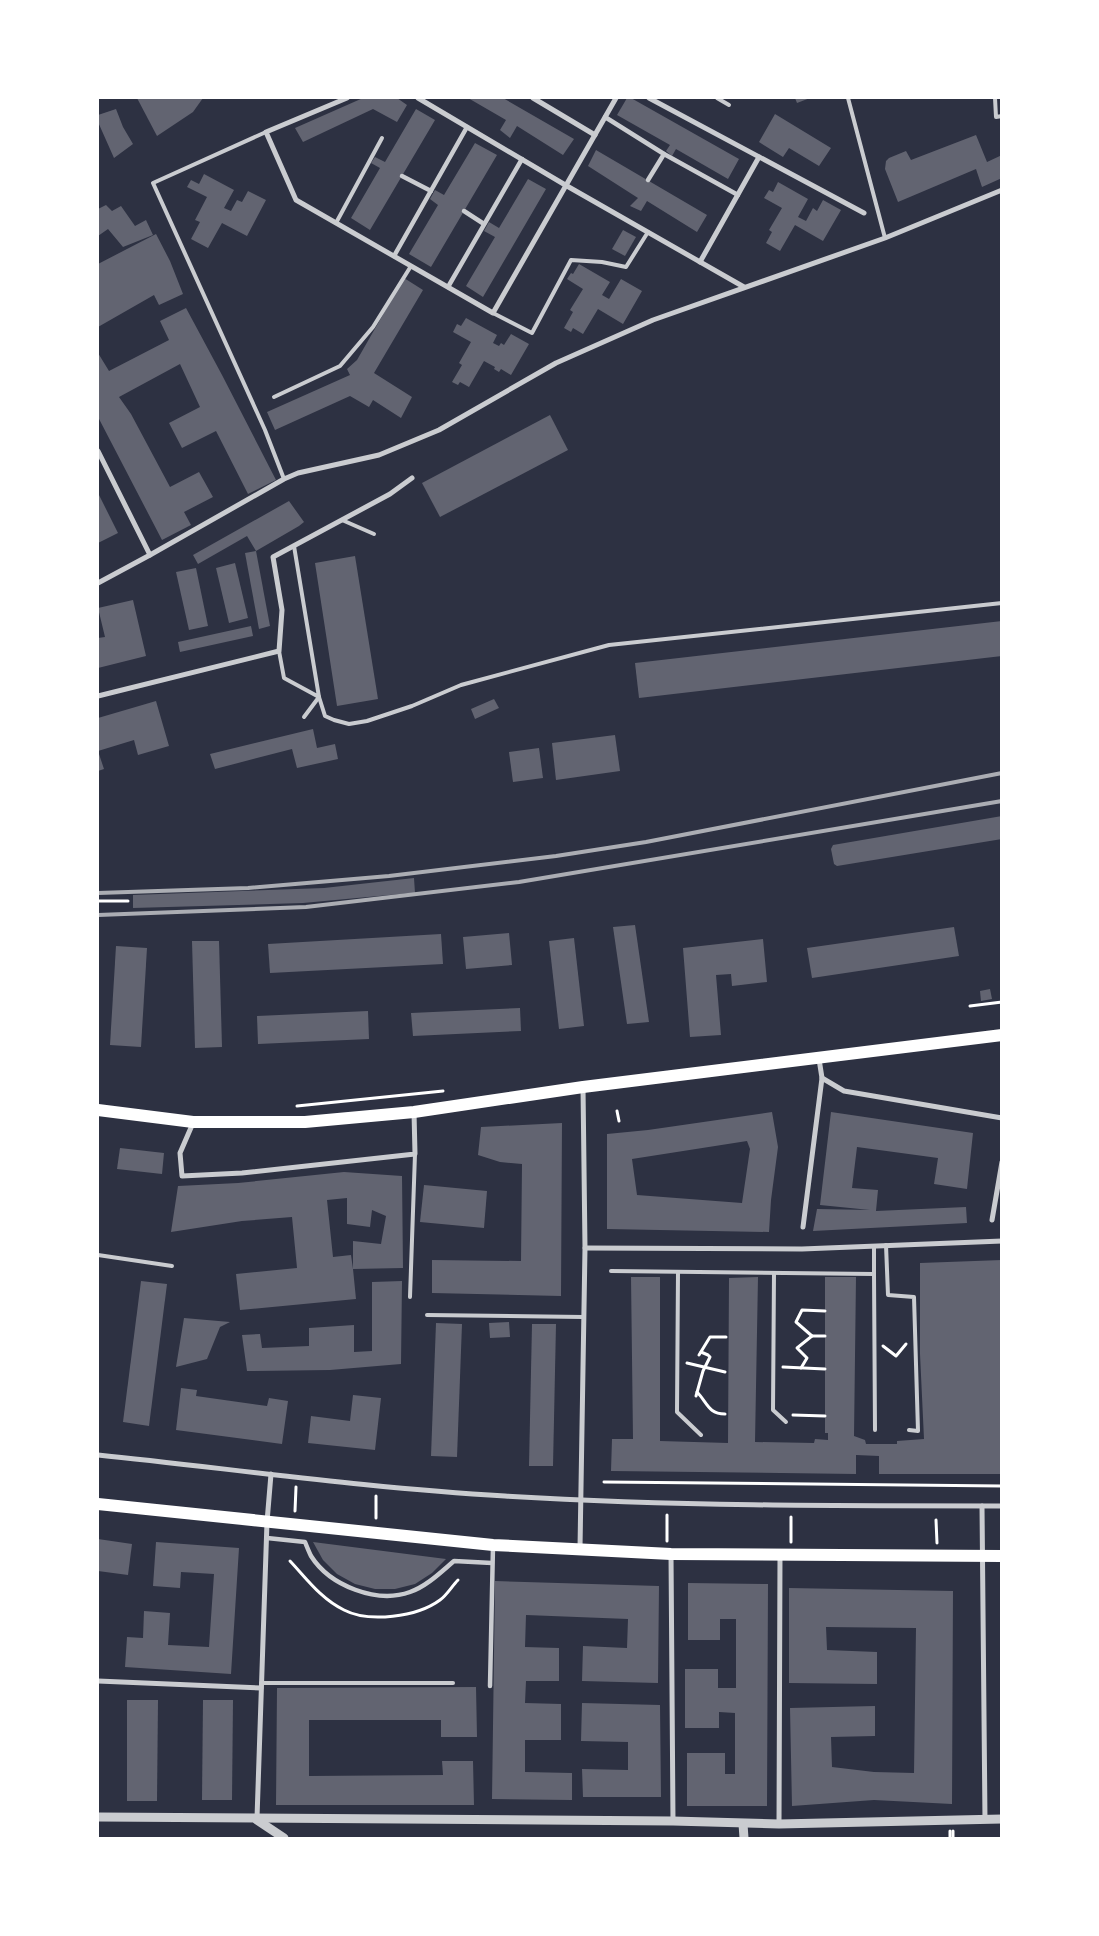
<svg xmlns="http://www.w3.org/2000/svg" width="1099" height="1936" font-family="Karla,sans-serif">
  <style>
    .building { fill: #626471; fill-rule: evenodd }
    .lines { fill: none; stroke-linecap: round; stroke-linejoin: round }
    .path { stroke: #fff; stroke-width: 3 }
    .service { stroke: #caccd0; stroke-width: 4 }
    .pedestrian { stroke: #caccd0; stroke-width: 4.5 }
    .minor { stroke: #caccd0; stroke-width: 5 }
    .tertiary { stroke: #caccd0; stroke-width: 9 }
    .primary { stroke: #fff; stroke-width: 12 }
    .rail { stroke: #abadb3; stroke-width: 4 }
  </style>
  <rect width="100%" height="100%" fill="#2d3142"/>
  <g class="building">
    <polygon points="137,98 203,98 193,112 157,136"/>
    <polygon points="363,98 397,98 407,105 397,122 373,109 303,142 295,128"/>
    <polygon points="468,98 503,98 574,139 563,155 517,126 510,138 500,130 506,120"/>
    <polygon points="627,98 631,98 739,159 728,179 676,149 672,156 666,151 670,145 617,115"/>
    <polygon points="795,98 810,98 797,103"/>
    <polygon points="116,109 123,127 133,144 114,158 98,122 98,115"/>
    <polygon points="416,109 435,120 370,230 351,218 380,168 371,163 375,157 385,162"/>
    <polygon points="775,114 831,148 819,166 789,148 783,157 759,142"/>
    <polygon points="976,135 987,162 1002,155 1002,178 982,187 976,169 898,202 885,169 886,161 889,158 906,151 911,160"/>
    <polygon points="475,143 497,155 431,267 409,254 438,205 430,199 435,190 444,195"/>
    <polygon points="596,150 707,215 697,232 647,201 641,211 630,206 638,198 588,166"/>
    <polygon points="204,174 234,190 224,208 231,211 237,200 242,202 248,191 266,200 247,236 222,223 208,248 191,239 200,222 195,220 207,197 187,187 191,180 199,184"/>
    <polygon points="528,179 546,189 483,297 466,286 495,237 484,231 489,222 499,228"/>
    <polygon points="778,182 808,199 798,217 806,221 813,208 817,211 823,200 841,210 823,241 795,225 780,251 766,243 772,232 769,230 782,208 764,198 769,190 773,192"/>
    <polygon points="106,205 112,211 121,206 135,226 146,220 153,235 123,247 108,229 98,236 98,209"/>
    <polygon points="623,230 636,237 625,256 612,249"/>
    <polygon points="156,234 170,261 183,294 159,305 154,295 98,327 98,264"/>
    <polygon points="579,264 610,282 602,295 609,299 621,279 642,291 623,324 598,309 583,334 573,328 571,332 564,328 573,312 570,310 583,289 567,279 571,273 573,274"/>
    <polygon points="404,278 423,290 374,373 412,397 401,418 373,400 369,407 350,396 275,430 267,412 350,375 347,369 357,360"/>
    <polygon points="186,308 222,375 276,480 248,494 216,431 182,448 169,423 200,407 180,364 119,397 131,414 170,487 199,472 213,497 184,512 191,525 162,540 98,417 98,353 109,371 169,340 160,321"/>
    <polygon points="466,318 497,335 493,343 499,346 501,343 504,345 511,334 529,344 511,375 501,369 499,372 494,369 495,367 484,361 469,387 460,382 458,385 452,382 462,365 459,363 471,342 453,332 457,324 461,326"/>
    <polygon points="550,415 568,450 440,517 422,483"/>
    <polygon points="98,493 118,533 98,543"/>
    <polygon points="289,501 304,522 299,526 256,551 247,536 198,564 193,555"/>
    <polygon points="256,551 270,626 259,629 245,553"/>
    <polygon points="355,556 378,699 337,706 315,563"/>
    <polygon points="235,563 248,618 229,623 216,568"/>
    <polygon points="196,568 208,626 189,630 176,572"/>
    <polygon points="133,600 146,656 98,668 98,638 105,637 98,608"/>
    <polygon points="1002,621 1002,656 639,698 635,663"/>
    <polygon points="251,626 253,636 180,652 178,642"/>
    <polygon points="494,699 499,708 475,719 471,709"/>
    <polygon points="156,701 169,746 138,755 134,740 98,751 104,769 98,771 98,718"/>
    <polygon points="313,729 317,748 335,744 338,759 297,768 292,749 215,769 210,754"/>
    <polygon points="615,735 620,771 556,780 552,743"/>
    <polygon points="539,748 543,778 513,782 509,752"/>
    <polygon points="1002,816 1002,839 837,866 834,864 831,849 833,845"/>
    <polygon points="414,878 415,893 411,893 303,903 133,908 133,895 324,888"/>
    <polygon points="635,925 649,1022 627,1024 613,927"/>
    <polygon points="954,927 959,956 812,978 807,948"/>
    <polygon points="509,933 512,965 466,969 463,937"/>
    <polygon points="441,934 443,964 270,973 268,944"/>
    <polygon points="574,938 584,1026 559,1029 549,941"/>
    <polygon points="763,939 767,982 732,986 731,974 716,975 721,1035 690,1037 683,948"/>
    <polygon points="192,941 219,941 222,1047 195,1048"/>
    <polygon points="116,946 147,948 141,1047 110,1045"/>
    <polygon points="990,989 992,999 981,1001 980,991"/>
    <polygon points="520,1008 521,1031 413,1036 411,1013"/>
    <polygon points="368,1011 369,1039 258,1044 257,1016"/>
    <path d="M772 1112 778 1147 771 1200 769 1232 607 1229V1134L648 1130ZM747 1141 750 1149 742 1203 637 1195 632 1159Z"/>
    <polygon points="831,1112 973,1133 967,1189 934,1184 938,1158 857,1147 852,1188 878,1190 876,1211 966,1207 967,1223 813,1231 817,1209 870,1210 820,1205"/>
    <polygon points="562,1123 561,1296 432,1293 432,1260 521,1261 522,1164 500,1162 478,1155 481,1127"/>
    <polygon points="120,1148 164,1153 162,1174 117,1169"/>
    <path d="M344 1172 402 1176 403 1268 353 1269 356 1299 240 1310 236 1274 297 1268 292 1217 242 1221 171 1232 178 1186 238 1183ZM347 1198V1224L370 1227 372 1210 386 1216 381 1244 353 1241V1269L351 1255 333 1257 327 1200Z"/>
    <polygon points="424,1185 487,1191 484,1228 420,1222"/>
    <polygon points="1002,1260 1002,1474 879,1474 879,1456 856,1455 856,1474 611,1471 612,1439 633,1439 631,1277 660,1277 660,1441 728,1443 729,1278 758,1277 755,1442 814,1443 815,1439 828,1440 828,1433 825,1433 825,1277 856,1277 854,1436 865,1440 866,1444 897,1444 897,1441 924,1439 920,1354 920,1263"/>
    <polygon points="141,1281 167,1284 149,1426 123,1422"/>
    <polygon points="402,1281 401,1364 330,1370 247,1371 242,1335 260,1334 262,1348 309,1346 309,1328 354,1325 354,1352 372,1351 372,1282"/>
    <polygon points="184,1318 230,1322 220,1327 207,1359 176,1367"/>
    <polygon points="509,1322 510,1337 490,1338 489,1323"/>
    <polygon points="436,1323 462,1324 457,1457 431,1456"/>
    <polygon points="532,1324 556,1324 553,1466 529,1466"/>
    <polygon points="181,1388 197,1390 196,1396 267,1406 269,1398 288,1401 282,1444 176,1430"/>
    <polygon points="353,1395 381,1398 375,1450 308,1443 311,1416 350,1421"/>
    <polygon points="98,1539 132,1544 128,1575 98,1571"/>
    <polygon points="156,1542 239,1548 231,1674 125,1667 127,1637 143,1638 144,1611 170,1613 168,1645 209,1647 214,1574 181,1572 180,1588 153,1586"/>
    <polygon points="313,1542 446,1559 432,1573 415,1584 395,1589 375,1589 355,1584 337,1574 323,1560"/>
    <polygon points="495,1581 659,1586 658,1683 582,1681 583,1646 627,1648 628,1619 526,1615 525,1647 559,1648 559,1681 526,1681 525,1703 561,1704 561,1740 525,1740 525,1772 572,1773 572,1800 492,1799"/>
    <polygon points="688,1583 768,1584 767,1806 687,1806 687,1753 725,1753 725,1774 735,1774 735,1713 719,1712 719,1728 685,1728 685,1669 718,1669 718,1688 736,1688 736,1619 720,1619 720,1640 688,1640"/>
    <polygon points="789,1588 953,1591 952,1804 874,1800 792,1806 790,1708 875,1706 875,1736 831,1737 832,1767 874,1772 914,1773 916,1628 826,1627 827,1650 877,1652 877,1684 789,1683"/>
    <polygon points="476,1687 477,1737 441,1737 441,1720 309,1720 309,1776 443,1775 442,1761 473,1761 474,1805 276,1805 277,1688"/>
    <polygon points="127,1700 158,1700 157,1801 127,1801"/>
    <polygon points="203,1700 233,1700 232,1800 202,1800"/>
    <polygon points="582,1703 660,1705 661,1797 583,1797 582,1769 628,1770 628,1742 581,1741"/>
  </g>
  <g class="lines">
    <g class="path">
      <polyline points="98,901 128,901"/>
      <polyline points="970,1006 1002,1002"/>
      <polyline points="297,1106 443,1091"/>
      <polyline points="617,1111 619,1121"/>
      <polyline points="812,1336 825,1336"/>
      <polyline points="883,1346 896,1356 906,1344"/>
      <polyline points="699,1355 710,1337 726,1337"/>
      <polyline points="687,1363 725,1372"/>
      <polyline points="783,1367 825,1369"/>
      <polyline points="801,1368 807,1358 797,1348 812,1336 796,1322 802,1310 825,1311"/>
      <path d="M697 1392C707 1402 708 1414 725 1414"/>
      <polyline points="696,1396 703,1371 710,1357 708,1355 701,1352"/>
      <polyline points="793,1415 825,1416"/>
      <polyline points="604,1482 1002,1486"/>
      <polyline points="295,1511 296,1487"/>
      <polyline points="791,1517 791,1542"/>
      <polyline points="376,1518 376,1496"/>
      <polyline points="936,1520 937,1543"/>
      <polyline points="667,1541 667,1515"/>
      <path d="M290 1561C306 1578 321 1599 344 1610 369 1623 417 1617 440 1600 447 1595 452 1586 458 1580"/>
      <polyline points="950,1838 950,1831"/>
      <polyline points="953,1838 953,1831"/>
    </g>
    <g class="service">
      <polyline points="717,98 729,105"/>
      <polyline points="848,98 885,238"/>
      <polyline points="995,98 996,117 1002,116"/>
      <polyline points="266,132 153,183 265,430 284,479"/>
      <polyline points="336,223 382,138"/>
      <polyline points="493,313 532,333 571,260 602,262 626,267 648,232"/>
      <polyline points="274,397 340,366 373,327 411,266"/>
      <polyline points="342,520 374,534"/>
      <polyline points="279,651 284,678 319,697 294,546"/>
      <polyline points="319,697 325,716 334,720 349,724 367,721 412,706 461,685 609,645 1002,603"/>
      <polyline points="304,717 319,697"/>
      <polyline points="886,1245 888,1295 914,1297 918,1431 909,1430"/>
      <polyline points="98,1255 172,1266"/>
      <polyline points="611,1271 874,1274 875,1430"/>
      <polyline points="678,1272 677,1412 701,1435"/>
      <polyline points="774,1273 773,1410 786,1422"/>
      <polyline points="874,1274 874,1246"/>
      <polyline points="410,1297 415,1154"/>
      <polyline points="427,1315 583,1317"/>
      <polyline points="261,1683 453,1683"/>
    </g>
    <g class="pedestrian">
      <polyline points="605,117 664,154 738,195"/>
      <polyline points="402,176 431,191"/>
      <polyline points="648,180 664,154"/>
      <polyline points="464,211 484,224"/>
      <polyline points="394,256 467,127"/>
      <polyline points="448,287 522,159"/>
      <path d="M267 1538 305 1542C307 1547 309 1552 311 1556 330 1586 377 1604 410 1592 427 1586 441 1572 454 1561L492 1563"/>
      <polyline points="490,1686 493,1546"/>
    </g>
    <g class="minor">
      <polyline points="347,98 266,132 296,200 493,313 616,98"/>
      <polyline points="418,98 567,186 744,287"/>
      <polyline points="533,98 595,135"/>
      <polyline points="649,98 864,213"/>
      <polyline points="700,262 759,157"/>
      <polyline points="98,451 150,555"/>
      <polyline points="98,583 150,555 284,479 298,473 379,455 439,430 556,363 653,320 885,238 1002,190"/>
      <polyline points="98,696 279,651 282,610 273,557 390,494 412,478"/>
      <polyline points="819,1059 822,1078 844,1091 1002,1118"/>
      <polyline points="193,1123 180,1153 182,1176 242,1173 415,1154 414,1112"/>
      <polyline points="992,1220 1002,1162"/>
      <polyline points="803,1227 822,1078"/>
      <polyline points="585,1248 802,1249 1002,1241"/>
      <path d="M98 1455C233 1469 369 1488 505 1496 671 1506 836 1506 1002 1506"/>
      <polyline points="982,1506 985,1820"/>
      <polyline points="580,1548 585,1248 583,1087"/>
      <polyline points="671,1554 673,1821"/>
      <polyline points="98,1681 261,1688"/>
      <polyline points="257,1818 267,1522 271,1474"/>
      <polyline points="779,1824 780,1555"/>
    </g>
    <g class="tertiary">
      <polyline points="98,1817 673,1821 779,1824 1002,1819"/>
      <polyline points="257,1820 284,1838"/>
      <polyline points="743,1824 744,1838"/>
    </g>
    <g class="primary">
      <polyline points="98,1110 193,1122 305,1122 414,1112 583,1087 1002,1035"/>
      <polyline points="98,1504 493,1545 671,1554 1002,1556"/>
    </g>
    <g class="rail">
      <polyline points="98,893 248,888 389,876 556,856 646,842 1002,773"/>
      <polyline points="98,915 306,907 519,882 1002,801"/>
    </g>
  </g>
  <rect width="1099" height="1936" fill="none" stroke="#ffffff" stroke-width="198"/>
</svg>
